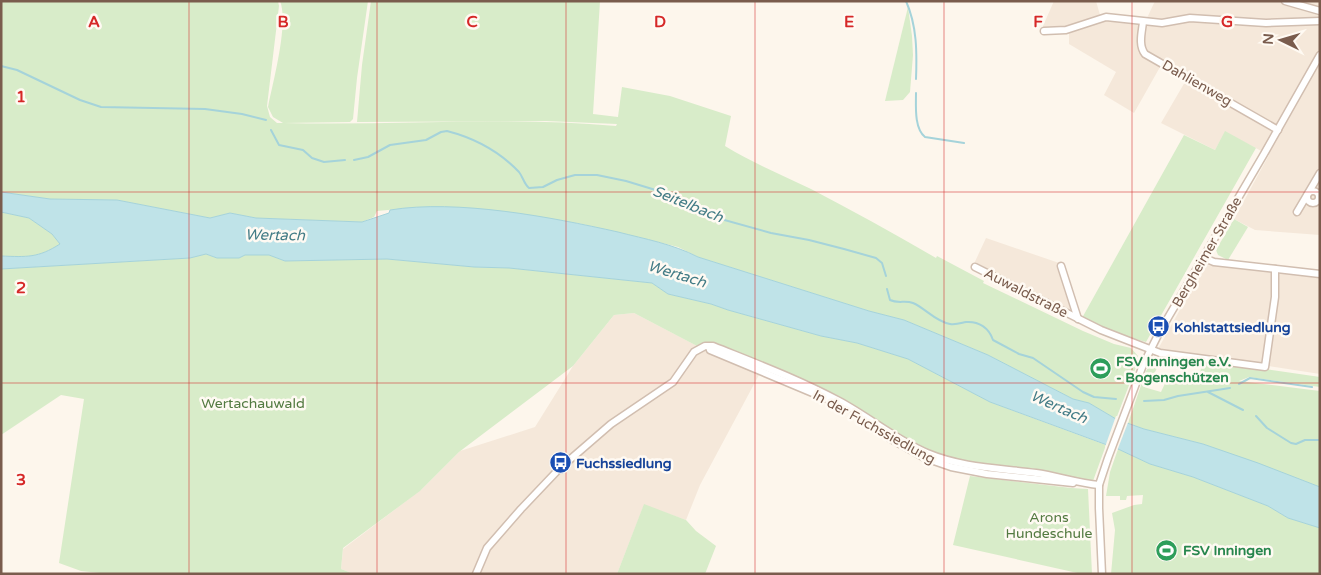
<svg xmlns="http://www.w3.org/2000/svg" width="1321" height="575" font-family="'Varela Round',sans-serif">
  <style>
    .residential { fill: #f5e8da }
    .green { fill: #d8ecc9 }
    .water { fill: #bfe3e8; stroke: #a5d3da }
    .pier { fill: #fdf6ec }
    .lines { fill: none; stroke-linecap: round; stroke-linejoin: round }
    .stream { stroke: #a5d3da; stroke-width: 2 }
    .minor-casing { stroke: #d1beb0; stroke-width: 9 }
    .minor { stroke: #fff; stroke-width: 6 }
    .grid { fill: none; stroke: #d62828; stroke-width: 1; stroke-opacity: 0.55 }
    .labels { text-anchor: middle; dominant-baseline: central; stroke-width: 5; stroke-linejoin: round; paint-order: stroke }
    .street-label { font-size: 14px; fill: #7a5c4d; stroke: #fffaf3 }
    .transit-label { font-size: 14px; font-weight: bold; fill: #164399; stroke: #fffaf3; text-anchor: start }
    .leisure-label { font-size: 14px; font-weight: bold; fill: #27864d; stroke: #fffaf3; text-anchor: start }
    .park-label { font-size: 14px; fill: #537a41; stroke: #fffaf3 }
    .water-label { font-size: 15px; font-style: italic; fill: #437c86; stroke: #fffaf3 }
    .grid-label { font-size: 16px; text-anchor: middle; font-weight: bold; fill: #d62828; stroke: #fffaf3; stroke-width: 5; stroke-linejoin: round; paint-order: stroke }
  </style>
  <rect width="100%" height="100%" fill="#fdf6ec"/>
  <g class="residential">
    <polygon points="1054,1 1096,1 1100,15 1147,18 1155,1 1320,1 1320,235 1255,230 1234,219 1269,155 1225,132 1215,150 1161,123 1185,82 1160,67 1134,113 1104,95 1116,72 1069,44 1069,33 1042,34 1043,26"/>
    <polygon points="986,238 1062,264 1077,321 972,268"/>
    <polygon points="1205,265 1320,277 1320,374 1158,349"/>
    <polygon points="634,313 701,348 760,373 700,485 686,520 644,505 617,574 354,574 341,569 343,549 422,489 460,451 535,427 573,366 614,315"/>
  </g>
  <g class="green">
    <path d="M1 1H278L279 6 267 106 270 117 277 123H283L273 117 268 107C273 82 289 23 280 1H368L357 78 353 119 350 122 283 123C394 126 506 116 616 126L617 124 546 121 357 122 362 65 371 1H600L593 114 618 117 622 87 670 96 731 116 725 146C753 163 782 175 811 189 853 211 895 234 936 258L937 256 984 281 983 283 1083 331 1114 344 1131 348 1138 356 1136 361 1138 362 1116 419 1089 403 1073 399 988 355 904 320 869 311 698 257 678 247 650 240 582 224 532 216 472 209 421 207 377 211 374 217 362 222 256 218 230 213 210 218 117 200 50 199 1 192Z"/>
    <polygon points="908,7 912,36 913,55 910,92 903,100 885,101"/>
    <polygon points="1225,131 1256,148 1146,342 1118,334 1082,318 1184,135 1215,150"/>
    <path d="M1 212 29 218 52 234 60 244C38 258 27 257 1 256Z"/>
    <polygon points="1234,219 1248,227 1228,260 1218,255 1216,250"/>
    <polygon points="206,254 217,258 239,258 245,255 269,255 285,261 387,259 474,267 509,268 652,283 668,294 711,304 728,310 821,336 857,343 908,359 990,402 1106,445 1093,481 988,468 926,452 841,402 705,345 697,346 634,313 614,315 573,366 459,452 420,491 343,548 341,569 354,574 109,574 81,571 59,563 84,399 61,395 1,435 1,269 190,258"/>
    <polygon points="1177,356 1320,377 1320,387 1249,377 1239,381 1320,391 1320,487 1203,444 1144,429 1128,423 1146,371 1155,358 1167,358 1169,361 1157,368 1147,388 1161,392 1168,377 1199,376 1202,365 1177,359"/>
    <polygon points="1118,449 1150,464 1193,477 1268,506 1288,518 1320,528 1320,574 1111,574 1115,530 1112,513 1134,505 1142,504 1143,495 1127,496 1126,500 1120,500 1120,496 1106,496 1110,472"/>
    <polygon points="970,476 1071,488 1088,489 1092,574 1082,574 953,545"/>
    <polygon points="644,504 686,520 696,531 716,546 705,574 617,574"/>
  </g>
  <path class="water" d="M1 192 50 199 117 200 210 218 230 213 256 218 362 222 389 213 390 210C457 199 551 217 618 232 645 239 673 244 698 257L869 311 904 320 988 355 1073 399 1089 403 1116 419 1144 429 1203 444 1258 463 1320 487V528L1288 518 1268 506 1193 477 1150 464 1118 449 990 402 908 359 857 343 821 336 728 310 711 304 668 294 652 283 509 268 474 267 387 259 285 261 269 255H245L239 258H217L206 254 190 258 1 269V256C27 257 38 258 60 244L52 234 29 218 1 212Z"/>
  <polygon class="pier" points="1116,416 1129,420 1117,451 1105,447"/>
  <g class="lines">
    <g class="stream">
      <path d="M906 1C917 26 917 52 916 79"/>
      <polyline points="1,66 17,70 80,100 101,107 205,109 242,114 266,120"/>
      <path d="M916 93C916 106 914 128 925 137L964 143"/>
      <polyline points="271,130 279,145 303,150 312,158 324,162 345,160"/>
      <path d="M354 160 368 157 390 145 426 140 441 132 447 131C474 138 500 152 519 172 523 177 524 184 529 188L543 187 557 180 575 175H597L626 181 672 195 690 206 710 216 771 233 809 240 844 249 876 258 882 263 886 276"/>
      <path d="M887 289 890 300C898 304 905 300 913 303 925 308 936 322 950 324 956 325 961 323 966 322 979 321 989 328 993 340L1019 354 1033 358 1083 392 1094 397 1116 399"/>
      <polyline points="1239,384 1250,378 1312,387"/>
      <polyline points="1208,392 1243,410"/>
      <polyline points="1144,401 1164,400 1178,396 1230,388"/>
      <polyline points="1256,416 1267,428 1291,443 1296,444 1305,440 1320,440"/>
    </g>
    <defs>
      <g id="minor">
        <polyline points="1285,1 1320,11"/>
        <path d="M1143 22C1142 32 1138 45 1145 54L1278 130"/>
        <polyline points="1044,31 1066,30 1106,17 1162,23 1190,18 1266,23 1320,21"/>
        <circle cx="1313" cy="197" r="6"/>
        <polyline points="1297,212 1320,173"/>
        <polyline points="1204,258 1214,262 1320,274"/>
        <polyline points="1061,266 1078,319"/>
        <polyline points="975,267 1101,330 1160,353 1265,367 1275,297 1275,269"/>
        <polyline points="709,347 710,350 827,399"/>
        <polyline points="872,427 891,439 925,458 951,467 987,474 1073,483"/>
        <path d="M476 574 487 548 521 509 559 469 611 424 673 382 694 352 705 346H713C755 363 798 379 839 401 869 417 896 440 927 453 963 468 999 468 1036 473 1057 476 1078 483 1099 485"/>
        <polyline points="1102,574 1099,508 1099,485 1108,458 1143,365 1159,333 1264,154 1320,55"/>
      </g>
    </defs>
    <use href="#minor" class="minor-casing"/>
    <use href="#minor" class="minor"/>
  </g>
  <path class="grid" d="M189 1V574M377 1V574M566 1V574M755 1V574M944 1V574M1132 1V574M1 192H1320M1 383H1320"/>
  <defs>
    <symbol id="bus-disc" viewBox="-11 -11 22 22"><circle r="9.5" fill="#1a4fb4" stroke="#fffaf3"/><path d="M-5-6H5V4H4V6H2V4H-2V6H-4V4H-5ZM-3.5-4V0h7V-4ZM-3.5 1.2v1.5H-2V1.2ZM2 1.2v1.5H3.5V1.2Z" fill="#fff"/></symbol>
    <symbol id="stadium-disc" viewBox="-11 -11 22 22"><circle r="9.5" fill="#2e9e5b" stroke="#fffaf3"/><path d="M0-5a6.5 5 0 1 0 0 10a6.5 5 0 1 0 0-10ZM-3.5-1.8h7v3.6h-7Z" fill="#fff"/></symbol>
  </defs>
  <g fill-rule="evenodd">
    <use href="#bus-disc" x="1146" y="314" width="25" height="25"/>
    <use href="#stadium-disc" x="1088" y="356" width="25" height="25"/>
    <use href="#bus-disc" x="548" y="450" width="25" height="25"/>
    <use href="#stadium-disc" x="1154" y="538" width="25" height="25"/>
  </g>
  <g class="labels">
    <g class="street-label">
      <text transform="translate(1197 83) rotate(30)">Dahlienweg</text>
      <text transform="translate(1207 252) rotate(-60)">Bergheimer Straße</text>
      <text transform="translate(1026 293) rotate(27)">Auwaldstraße</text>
      <text transform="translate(874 427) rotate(29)">In der Fuchssiedlung</text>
    </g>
    <g class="transit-label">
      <text x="1174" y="327">Kohlstattsiedlung</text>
      <text x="576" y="463">Fuchssiedlung</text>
    </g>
    <g class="leisure-label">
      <text x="1116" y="361">FSV Inningen e.V.<tspan x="1116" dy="16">- Bogenschützen</tspan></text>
      <text x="1183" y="550">FSV Inningen</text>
    </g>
    <g class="park-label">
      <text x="253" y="403">Wertachauwald</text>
      <text x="1049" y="517">Arons<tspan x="1049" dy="16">Hundeschule</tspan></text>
    </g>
    <g class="water-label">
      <text transform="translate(688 204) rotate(22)">Seitelbach</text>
      <text transform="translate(275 235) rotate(1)">Wertach</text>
      <text transform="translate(677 274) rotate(17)">Wertach</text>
      <text transform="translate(1059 407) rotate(24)">Wertach</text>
    </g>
  </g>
  <g class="grid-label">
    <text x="94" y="27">A</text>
    <text x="283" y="27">B</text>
    <text x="472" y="27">C</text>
    <text x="660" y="27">D</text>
    <text x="849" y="27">E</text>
    <text x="1038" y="27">F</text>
    <text x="1227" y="27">G</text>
    <text x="21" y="102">1</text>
    <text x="21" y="293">2</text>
    <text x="21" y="485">3</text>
  </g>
  <rect width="1321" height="575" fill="none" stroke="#7a5c4d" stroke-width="5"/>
  <g transform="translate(1281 40) rotate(275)" stroke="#fffaf3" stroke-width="4" paint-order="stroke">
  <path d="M0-4L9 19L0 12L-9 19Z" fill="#7a5c4d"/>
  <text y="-8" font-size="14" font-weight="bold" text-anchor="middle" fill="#7a5c4d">N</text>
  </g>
</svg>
